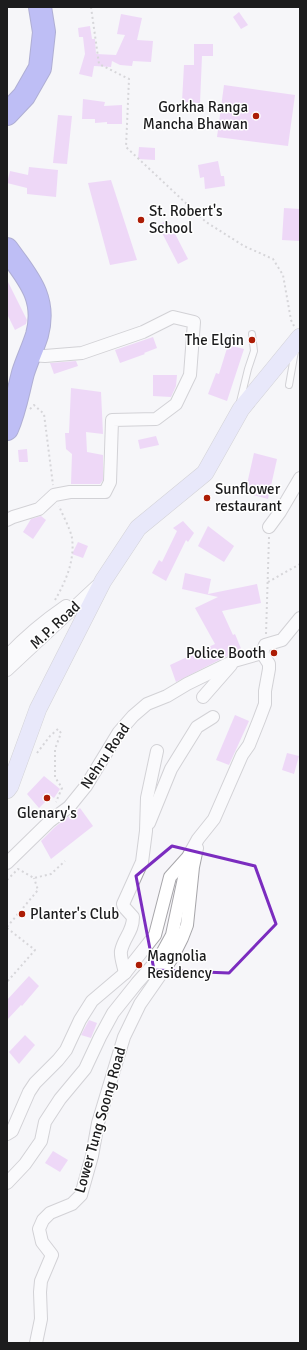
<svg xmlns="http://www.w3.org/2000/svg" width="307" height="1350" font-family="Signika,sans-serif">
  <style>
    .building { fill: #e4b4f4 }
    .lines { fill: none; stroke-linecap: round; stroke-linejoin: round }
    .lane-casing { stroke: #a7a6aa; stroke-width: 8 }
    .street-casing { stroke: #a7a6aa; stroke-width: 14 }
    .secondary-casing { stroke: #a7a6aa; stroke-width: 18 }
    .highway-casing { stroke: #5a59a6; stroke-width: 24 }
    .path { stroke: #b0afb2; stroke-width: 2; stroke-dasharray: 2 3; stroke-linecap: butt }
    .lane { stroke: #fff; stroke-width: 6 }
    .street { stroke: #fff; stroke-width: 12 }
    .secondary { stroke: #d7d7fa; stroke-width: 17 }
    .highway { stroke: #7b7aef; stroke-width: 22 }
    .marked { fill: none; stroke: #7b2cbf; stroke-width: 3; stroke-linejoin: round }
    .poi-dot { fill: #ac1c05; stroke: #fff; stroke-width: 1.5 }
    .labels { text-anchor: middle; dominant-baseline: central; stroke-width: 3; stroke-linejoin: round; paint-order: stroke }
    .poi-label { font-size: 15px; fill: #1c1c1d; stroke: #fff; text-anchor: start }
    .street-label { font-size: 15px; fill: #1c1c1d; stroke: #fff }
  </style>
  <rect width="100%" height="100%" fill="#f6f5f9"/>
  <g class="building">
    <polygon points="239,12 248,25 241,29 233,17"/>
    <polygon points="121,14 142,18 137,40 153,41 151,62 133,61 132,66 120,65 112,61 111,67 94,66 92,77 79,74 85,54 83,37 79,37 78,28 90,26 92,39 95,39 96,54 116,55 125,35 117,34"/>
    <polygon points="194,44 213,44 213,56 202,56 200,103 182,102 184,65 194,65"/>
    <polygon points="224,85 295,95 288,146 217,137"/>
    <polygon points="83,99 105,102 104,106 122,105 122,124 107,124 107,122 95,123 95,119 82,119"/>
    <polygon points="58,115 72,116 67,164 53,163"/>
    <polygon points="139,147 155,148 155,160 138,159"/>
    <polygon points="218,161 221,176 224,176 225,186 205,189 204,177 200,178 198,165"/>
    <polygon points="29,167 58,170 56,197 27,194 27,188 7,183 10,171 28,175"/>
    <polygon points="111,180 137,260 110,265 88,183"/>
    <polygon points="284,208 300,209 300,241 282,240"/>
    <polygon points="168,220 188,259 178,264 158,225"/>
    <polygon points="7,280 27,320 26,324 15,330 7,314"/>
    <polygon points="153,337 157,348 144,353 145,354 120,363 115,350"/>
    <polygon points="228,345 244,349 227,401 208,394 216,373 219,374"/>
    <polygon points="76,361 78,366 54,374 50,363"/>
    <polygon points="153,375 177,375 176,386 171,397 153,396"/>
    <polygon points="71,388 101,392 103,434 86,432 87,452 103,455 103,480 100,484 71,484 72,454 66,449 65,433 69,433"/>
    <polygon points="156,436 159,445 140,449 138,440"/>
    <polygon points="27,449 28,462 19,462 18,450"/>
    <polygon points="254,453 277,459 268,499 245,493"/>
    <polygon points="41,516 46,520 33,539 23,532 31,519"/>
    <polygon points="183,521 194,533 188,542 186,540 166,581 152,573 159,560 162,562 177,531 173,528"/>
    <polygon points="208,526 234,546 224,562 198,546"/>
    <polygon points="78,542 88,546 83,558 72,554"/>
    <polygon points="185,573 211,579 208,594 257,584 261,603 222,611 233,635 235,634 242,651 231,654 176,682 170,665 215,644 195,608 218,597 182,589"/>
    <polygon points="235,715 249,721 229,765 216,760"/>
    <polygon points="287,753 299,756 294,774 282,770"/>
    <polygon points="44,776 60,789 54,798 51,796 39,808 27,794"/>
    <polygon points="80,808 93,826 51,859 41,841 55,827"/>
    <polygon points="29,976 39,986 22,1006 21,1005 7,1020 7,1000"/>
    <polygon points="89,1020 97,1023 91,1038 81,1035"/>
    <polygon points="25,1035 35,1045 19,1064 9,1052"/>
    <polygon points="53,1151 68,1160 60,1172 45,1163"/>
  </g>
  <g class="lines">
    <defs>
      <g id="lane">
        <polyline points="289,385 295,351"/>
        <polyline points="240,402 248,369 254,351 252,334"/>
      </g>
      <g id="street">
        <polyline points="7,520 13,517 39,509 54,495 70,492 105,492 110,482 112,420 156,419 176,404 190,375 194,322 173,317 143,332 82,353 45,356 30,355"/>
        <polyline points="269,527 280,512 300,478"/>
        <path d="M7 656C25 637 44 621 66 606"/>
        <polyline points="7,670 97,586"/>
        <polyline points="203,697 231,665"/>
        <polyline points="149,823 171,769 197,727 213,717"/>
        <polyline points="7,863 50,821 69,807 86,786 119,732 133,716 147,704 167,696 187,684 234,661 262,653"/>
        <path d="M125 973C124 967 120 957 121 951 124 937 133 932 133 917L124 907 123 904 142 862 146 831 147 798 157 751"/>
        <polyline points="7,1134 12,1131 29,1092 35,1083 58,1060 66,1050 80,1020 92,1001 125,973 155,935 170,877 188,857 198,839 214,819 242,755 249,745 259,720 265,704 265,691 269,669 269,664 262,653 265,645 282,640 300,618"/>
        <polyline points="7,1183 25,1164 41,1141 45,1122 60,1099 85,1069 100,1037 113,1013 137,983 160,957 172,935 188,859"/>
        <polyline points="36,1343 41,1319 40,1292 41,1281 52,1255 42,1242 39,1229 43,1220 50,1213 72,1204 81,1195 92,1156 98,1123 124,1037 140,1004 172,958 182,938 187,925 193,867 197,848"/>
      </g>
      <polyline id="secondary" points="7,790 10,786 38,709 103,581 138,528 205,473 241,409 300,337"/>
      <g id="highway">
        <polyline points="7,114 24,96 40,68 44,32 40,7"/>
        <path d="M7 249C28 278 47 298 37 335 33 348 27 360 23 373 18 392 15 411 7 429"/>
      </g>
    </defs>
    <use href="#lane" class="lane-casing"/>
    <use href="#street" class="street-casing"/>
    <use href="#secondary" class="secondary-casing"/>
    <use href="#highway" class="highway-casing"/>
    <g class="path">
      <polyline points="91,7 99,64 129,79 126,147 206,222 244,246 273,259 283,275 291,320 294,326"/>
      <polyline points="30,409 34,405 44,414 53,485"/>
      <polyline points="268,582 300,564"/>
      <path d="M55 600C66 581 75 560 72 538 70 528 63 516 59 506"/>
      <polyline points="266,634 269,537"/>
      <polyline points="37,753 50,736 58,729 61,733 55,749 55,777 62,788 56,802"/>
      <polyline points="7,880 18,869 34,878 51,874 65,861"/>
      <polyline points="7,927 38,890 34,878"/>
      <polyline points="7,928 35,950 7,982"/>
    </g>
    <use href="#lane" class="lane"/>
    <use href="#street" class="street"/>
    <use href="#secondary" class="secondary"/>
    <use href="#highway" class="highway"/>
  </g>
  <path d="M0 0H307V1350H0ZM172 846 255 866 276 924 229 973 154 970 136 876Z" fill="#f6f5f9" fill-opacity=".55" fill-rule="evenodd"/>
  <path class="marked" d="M172 846 255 866 276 924 229 973 154 970 136 876Z"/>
  <g class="poi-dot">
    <circle cx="256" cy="116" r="4"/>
    <circle cx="141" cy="220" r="4"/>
    <circle cx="252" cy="340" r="4"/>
    <circle cx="207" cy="498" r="4"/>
    <circle cx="274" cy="653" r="4"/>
    <circle cx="47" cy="798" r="4"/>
    <circle cx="22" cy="914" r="4"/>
    <circle cx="139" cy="965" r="4"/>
  </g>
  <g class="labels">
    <g class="poi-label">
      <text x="248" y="107" text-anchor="end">Gorkha Ranga<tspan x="248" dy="17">Mancha Bhawan</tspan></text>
      <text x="149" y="211">St. Robert's<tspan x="149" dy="17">School</tspan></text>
      <text x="244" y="340" text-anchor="end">The Elgin</text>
      <text x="215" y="489">Sunflower<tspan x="215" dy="17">restaurant</tspan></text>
      <text x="266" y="653" text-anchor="end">Police Booth</text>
      <text x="47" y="813" text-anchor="middle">Glenary's</text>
      <text x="30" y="914">Planter's Club</text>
      <text x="147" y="956">Magnolia<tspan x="147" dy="17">Residency</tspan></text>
    </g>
    <g class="street-label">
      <text transform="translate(55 625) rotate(-43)">M.P. Road</text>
      <text transform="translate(105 756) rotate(-56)">Nehru Road</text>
      <text transform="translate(100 1120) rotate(-74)">Lower Tung Soong Road</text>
    </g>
  </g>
  <rect width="307" height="1350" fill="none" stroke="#1c1c1d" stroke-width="16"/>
</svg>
